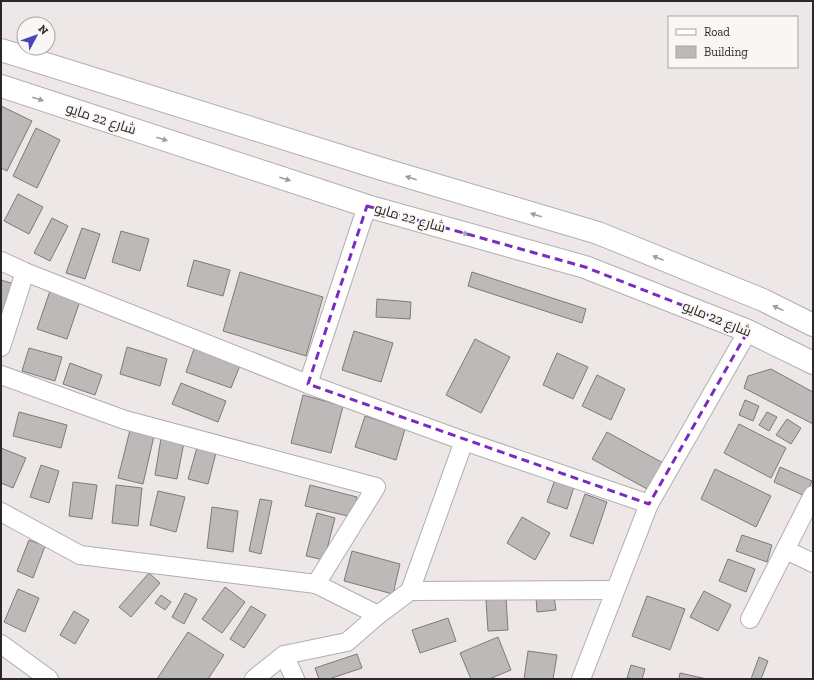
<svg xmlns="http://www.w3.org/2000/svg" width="814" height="680" font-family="'Zilla Slab',Cairo,serif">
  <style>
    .building { fill: #beb9b9; stroke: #7e7a7a }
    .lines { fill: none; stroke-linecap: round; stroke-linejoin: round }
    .minor-casing { stroke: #b2aeac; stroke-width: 20 }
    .secondary-casing { stroke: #b2aeac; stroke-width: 24 }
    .minor { stroke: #fff; stroke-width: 18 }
    .secondary { stroke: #fff; stroke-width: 22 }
    .oneway { fill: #9f9e9e }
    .marked { fill: none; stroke: #7b2cbf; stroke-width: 3; stroke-dasharray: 8 5; stroke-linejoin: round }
    .labels { text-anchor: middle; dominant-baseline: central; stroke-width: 3.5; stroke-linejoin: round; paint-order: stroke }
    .street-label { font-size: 14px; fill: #2a2828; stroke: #faf6f4 }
  </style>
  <rect width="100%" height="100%" fill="#ede8e7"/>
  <g class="building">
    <polygon points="1,106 32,121 7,171 1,168"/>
    <polygon points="36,128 60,140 37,188 13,176"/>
    <polygon points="18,194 43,207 29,234 4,221"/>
    <polygon points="52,218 68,226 50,261 34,253"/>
    <polygon points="82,228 100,234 85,279 66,273"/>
    <polygon points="121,231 149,239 140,271 112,262"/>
    <polygon points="194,260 230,270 223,296 187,286"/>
    <polygon points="240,272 323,297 306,356 223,331"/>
    <polygon points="472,272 586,309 582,323 468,286"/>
    <polygon points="1,280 14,284 1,327"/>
    <polygon points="50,291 80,301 67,339 37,329"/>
    <polygon points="377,299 411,302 410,319 376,317"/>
    <polygon points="354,331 393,343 381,382 342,370"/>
    <polygon points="475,339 510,357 481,413 446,395"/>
    <polygon points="195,346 241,363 231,388 186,372"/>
    <polygon points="127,347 167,359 160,386 120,374"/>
    <polygon points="29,348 62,357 55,381 22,371"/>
    <polygon points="557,353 588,367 573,399 543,385"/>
    <polygon points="70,363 102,375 95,395 63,384"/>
    <polygon points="771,369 813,392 813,424 744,388 748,376"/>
    <polygon points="597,375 625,389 611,420 582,406"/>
    <polygon points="181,383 226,401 218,422 172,404"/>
    <polygon points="303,395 343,406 331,453 291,443"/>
    <polygon points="745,400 759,406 753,421 739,415"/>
    <polygon points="19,412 67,425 61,448 13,436"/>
    <polygon points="767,412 777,417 769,431 759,425"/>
    <polygon points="365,416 405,429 396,460 355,447"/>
    <polygon points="787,419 801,428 791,444 776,435"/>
    <polygon points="739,424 786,448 771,478 724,453"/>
    <polygon points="130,430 154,436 143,484 118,478"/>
    <polygon points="607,432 663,463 649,490 592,459"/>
    <polygon points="161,438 184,442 177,479 155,475"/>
    <polygon points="198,444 217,449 208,484 188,479"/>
    <polygon points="1,448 26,458 13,488 1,483"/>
    <polygon points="41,465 59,471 49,503 30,497"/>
    <polygon points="780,467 812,481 805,496 774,482"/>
    <polygon points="715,469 771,496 756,527 701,499"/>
    <polygon points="557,474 576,480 567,509 547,502"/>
    <polygon points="73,482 97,485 92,519 69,516"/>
    <polygon points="116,485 142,488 138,526 112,523"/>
    <polygon points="310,485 357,497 352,517 305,506"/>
    <polygon points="158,491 185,497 176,532 150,525"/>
    <polygon points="585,494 607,502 593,544 570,536"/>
    <polygon points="260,499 272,501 261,554 249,551"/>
    <polygon points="212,507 238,511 233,552 207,548"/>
    <polygon points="317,513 335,518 324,560 306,556"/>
    <polygon points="522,517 550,533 535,560 507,543"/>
    <polygon points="742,535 772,545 767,562 736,551"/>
    <polygon points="29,540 45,546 33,578 17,571"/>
    <polygon points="352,551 400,564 393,594 344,581"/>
    <polygon points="728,559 755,569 746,592 719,581"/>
    <polygon points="149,573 160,583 131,617 119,607"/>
    <polygon points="225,587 245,602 222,633 202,619"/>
    <polygon points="18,589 39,598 25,632 4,622"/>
    <polygon points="704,591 731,605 718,631 690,617"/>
    <polygon points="185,593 197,599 184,624 172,617"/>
    <polygon points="161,595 171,602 165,610 155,603"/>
    <polygon points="554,596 556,610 537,612 536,598"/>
    <polygon points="647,596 685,609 670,650 632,636"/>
    <polygon points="506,598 508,630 488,631 486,600"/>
    <polygon points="251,606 266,615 244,648 230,639"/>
    <polygon points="74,611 89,620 75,644 60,635"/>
    <polygon points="448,618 456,641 420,653 412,630"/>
    <polygon points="188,632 224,655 208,679 157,679"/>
    <polygon points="498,637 511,670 489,679 471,679 460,653"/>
    <polygon points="528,651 557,655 553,679 524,679"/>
    <polygon points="357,654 362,668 329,679 319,679 315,668"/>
    <polygon points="759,657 768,661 761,679 751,679"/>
    <polygon points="631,665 645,669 642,679 627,678"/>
    <polygon points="680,673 707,679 679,679"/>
  </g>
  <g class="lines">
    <defs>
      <g id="minor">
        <polyline points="1,261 25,272 308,384 464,441 649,504"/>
        <polyline points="1,347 25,272"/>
        <polyline points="1,375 125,420 376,487 316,584"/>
        <polyline points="308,384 367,206"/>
        <polyline points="1,512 80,555 316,584 378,615"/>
        <polyline points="786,550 813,563"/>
        <polyline points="410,591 615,590"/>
        <polyline points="750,619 813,495"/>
        <polyline points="1,644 49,679"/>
        <polyline points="284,655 295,679"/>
        <polyline points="254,679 284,655 347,642 378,615 410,591 464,441"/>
        <polyline points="581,679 649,504 748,331"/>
      </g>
      <g id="secondary">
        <polyline points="1,50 382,169 598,233 763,300 813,325"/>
        <polyline points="1,86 367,206 585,267 748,331 813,363"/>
      </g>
    </defs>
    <use href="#minor" class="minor-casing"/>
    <use href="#secondary" class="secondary-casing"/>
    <use href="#minor" class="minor"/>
    <use href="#secondary" class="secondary"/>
  </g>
  <defs><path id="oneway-solid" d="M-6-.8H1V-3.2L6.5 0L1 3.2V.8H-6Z"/></defs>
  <g class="oneway">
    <use href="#oneway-solid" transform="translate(38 99) rotate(18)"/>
    <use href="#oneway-solid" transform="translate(162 139) rotate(18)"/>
    <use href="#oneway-solid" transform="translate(411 178) rotate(-163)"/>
    <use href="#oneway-solid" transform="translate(285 179) rotate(18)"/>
    <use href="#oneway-solid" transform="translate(536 215) rotate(-163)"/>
    <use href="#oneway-solid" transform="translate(463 233) rotate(16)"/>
    <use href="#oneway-solid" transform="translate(658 258) rotate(-158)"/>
    <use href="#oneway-solid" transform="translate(778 308) rotate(-154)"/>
  </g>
  <path class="marked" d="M367 206 585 267 748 331 649 504 308 384Z"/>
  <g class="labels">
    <g class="street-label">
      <text transform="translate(101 119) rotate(18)">شارع 22 مايو</text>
      <text transform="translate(410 218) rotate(16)">شارع 22 مايو</text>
      <text transform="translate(717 319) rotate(22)">شارع 22 مايو</text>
    </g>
  </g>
  <rect width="814" height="680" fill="none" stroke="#2a2828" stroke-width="4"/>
  <rect x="668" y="16" width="130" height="52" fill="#faf6f4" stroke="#a7a4a2"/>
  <rect x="676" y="29" width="20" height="6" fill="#ffffff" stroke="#a7a4a2"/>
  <text x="704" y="36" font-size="12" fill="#2a2828">Road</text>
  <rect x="676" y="46" width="20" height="12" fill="#beb9b9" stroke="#a7a4a2"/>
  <text x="704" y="56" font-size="12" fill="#2a2828">Building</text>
  <g transform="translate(36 36) rotate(49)"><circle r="19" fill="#faf6f4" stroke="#a7a4a2"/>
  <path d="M0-3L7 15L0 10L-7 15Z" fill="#4445bb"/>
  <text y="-6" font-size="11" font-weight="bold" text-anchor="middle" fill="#2a2828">N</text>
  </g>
</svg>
